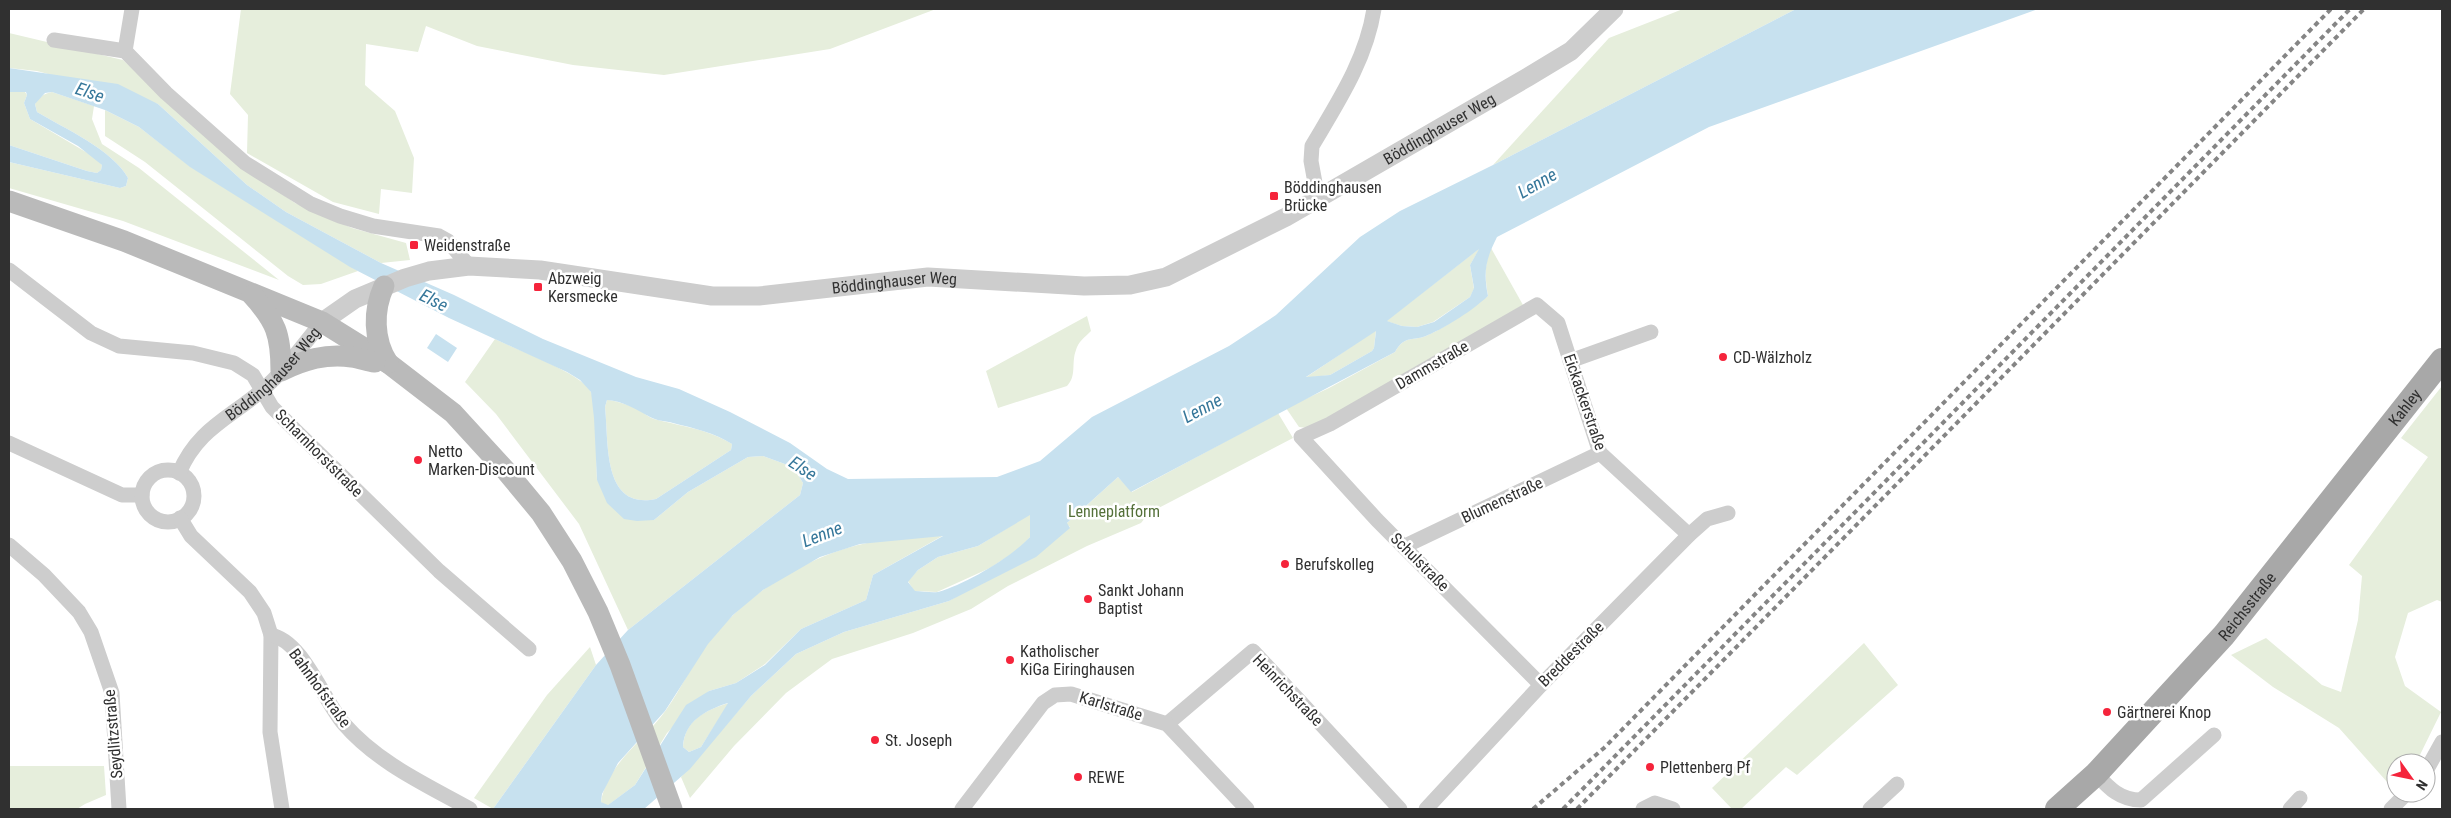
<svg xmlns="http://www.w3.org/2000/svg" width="2451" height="818" font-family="'Roboto Condensed',sans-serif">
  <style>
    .green { fill: #e6eedc }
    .water { fill: #c7e1ef; fill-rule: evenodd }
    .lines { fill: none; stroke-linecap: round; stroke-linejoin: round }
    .minor { stroke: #cdcdcd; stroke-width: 15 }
    .tertiary { stroke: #cdcdcd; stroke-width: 19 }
    .secondary { stroke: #bababa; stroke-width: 21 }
    .primary { stroke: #a8a8a8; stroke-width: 24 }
    .rail { stroke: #858585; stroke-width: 4; stroke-dasharray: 5 4; stroke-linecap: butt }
    .poi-dot { fill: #f5243b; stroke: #fff; stroke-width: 2 }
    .labels { text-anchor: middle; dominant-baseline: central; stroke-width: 5; stroke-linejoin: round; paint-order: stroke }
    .street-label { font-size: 16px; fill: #303030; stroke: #fff }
    .poi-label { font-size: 16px; fill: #303030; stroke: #fff; text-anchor: start }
    .park-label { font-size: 16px; fill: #547039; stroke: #fff }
    .water-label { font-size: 18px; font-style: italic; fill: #36779a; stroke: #fff }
  </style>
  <rect width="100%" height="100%" fill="#fff"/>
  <g class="green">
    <polygon points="241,9 936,9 830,49 664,75 573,65 477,46 426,26 418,52 366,44 365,85 395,111 414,158 412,193 381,189 379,214 333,202 247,153 248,115 230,94"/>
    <polygon points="1683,9 1796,9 1493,165 1609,38"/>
    <polygon points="9,33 123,60 239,164 295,203 352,228 406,243 410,260 381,263 286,212 247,185 158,104 37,71 9,68"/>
    <polygon points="21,91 25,92 27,95 24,103 30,119 96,158 102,165 101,170 97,173 87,171 9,145 9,92"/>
    <path d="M52 92 94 106 92 119 102 144 139 168 279 280 123 221 9 188V162L120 188 126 186 128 178C113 150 64 128 37 112L35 104C39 97 43 94 52 92Z"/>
    <polygon points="105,110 139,127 191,167 358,271 321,284 303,285 288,276 145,162 105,136"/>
    <polygon points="1480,248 1470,265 1474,289 1470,297 1433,322 1417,327 1402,326 1386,321"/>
    <path d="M1491 248 1523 305 1316 429 1299 427 1286 408 1329 388 1395 352C1405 334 1414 342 1428 335 1449 326 1469 309 1488 296 1485 279 1484 264 1491 248Z"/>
    <path d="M1087 316 1091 331C1085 337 1078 342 1076 350 1071 363 1077 376 1067 386L998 408 986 371Z"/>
    <polygon points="1376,330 1374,348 1372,351 1330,375 1305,378"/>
    <path d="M495 339C515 349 582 373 591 392 597 407 596 461 597 480L654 520 688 492 748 457 763 456 793 467 803 483 800 495 628 630 579 524 496 414 465 382Z"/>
    <polygon points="2442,386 2442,602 2437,600 2408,613 2395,657 2405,686 2441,712 2416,763 2396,763 2396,792 2339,728 2273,687 2231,655 2266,638 2322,685 2341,692 2358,620 2362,576 2349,565 2428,457 2401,438"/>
    <path d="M607 400C615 400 629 406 637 408 643 411 647 417 654 419 680 426 708 429 732 444L731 450 656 499C602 510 609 443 605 407Z"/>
    <polygon points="1278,413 1293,438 1149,513 1141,523 1087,546 1008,586 971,609 913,633 832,659 786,693 734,746 690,798 681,777 751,696 796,654 844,632 949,601 1070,527 1066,524 1118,477 1132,492"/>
    <polygon points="1030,514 1030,537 1019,549 990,568 937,592 914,591 908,581 918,570 938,557 978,546"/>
    <path d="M944 535 873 575 866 600 801 629 765 664 736 683 709 691 667 733 635 785 607 806 601 802C607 763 645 740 666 710 681 689 692 664 708 643 745 595 800 560 858 545 885 538 916 538 944 535Z"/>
    <polygon points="1864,643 1898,685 1797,775 1786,767 1741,809 1732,809 1712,788"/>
    <polygon points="590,647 596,665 493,809 474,798 547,695"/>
    <path d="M729 703 701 747 689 752 683 747C684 720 706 710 729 703Z"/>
    <polygon points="9,766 104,766 106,795 85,804 77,809 9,809"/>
  </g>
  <g class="water">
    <path d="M1796 9H2038L1709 127 1497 237C1486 259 1483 271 1488 296 1473 310 1447 327 1428 335 1414 342 1405 334 1395 352L1131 492 1118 477 1067 523 1070 528 1036 557 949 601 844 632 796 654 751 696 690 769 644 809H493L596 665 628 630 800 495 803 483 793 467 763 456 748 457 688 492 654 520 637 521 624 519 607 503 597 480 594 418 591 392 580 380 567 372 449 318 350 267 190 167 139 127 105 110 52 92 45 93 35 104 37 112C64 128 113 150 128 178L126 186 120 188 9 162V145L87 171 97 173 101 170 102 165 78 146 30 119 24 103 27 95 26 92H9V68L118 84 158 104 247 185 286 212 381 263 454 295 543 339 636 377 679 389 730 412 790 443 827 469 848 479 997 477 1040 461 1092 417 1229 346 1276 315 1360 237 1400 211 1493 165ZM1479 249 1470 265 1474 288 1470 297 1434 322 1417 327 1402 326 1387 321ZM1376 331 1374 348 1372 351 1330 375 1306 377ZM607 400C623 401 637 410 650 417 657 421 666 421 673 423 693 428 715 433 732 444L731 450 656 499C602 510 609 443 605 407ZM1030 515V537C1010 558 966 584 938 592 931 593 922 591 915 591L908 582 918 570 938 557 978 546ZM943 536 873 575 866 600 801 629 765 665 736 683 709 691 686 705 635 785 608 805 601 802 602 794 618 763 665 711 708 644 733 615 763 590 820 557 860 544ZM728 703 701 747 689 752 683 747C684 721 706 710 728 703Z"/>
    <polygon points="436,334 457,348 448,362 427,348"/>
  </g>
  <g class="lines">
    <g class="minor">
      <polyline points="54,40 125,51 166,93 245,163 311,204 340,216 373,226 439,236 448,241 469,266"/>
      <polyline points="125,51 132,9"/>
      <path d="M1318 199 1311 161 1312 146C1338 102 1366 60 1374 9"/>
      <polyline points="9,270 91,333 119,346 193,353 234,363 253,375 272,407 295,430 439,571 529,649"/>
      <polyline points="1570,361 1651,332"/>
      <polyline points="9,443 122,495 142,495"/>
      <circle cx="168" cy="496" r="26"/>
      <path id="s1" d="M179 473C197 430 228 419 261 391 284 372 303 345 322 322"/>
      <polyline points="180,518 191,536 250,592 264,613 271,635 270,732 282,809"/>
      <polyline points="9,545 44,575 79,612 91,632 112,693 119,809"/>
      <polyline points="1405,546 1600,453"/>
      <path d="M271 635C303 641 323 700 344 724 378 763 425 784 470 809"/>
      <polyline points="1541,685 1377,520 1301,437 1330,424 1537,305 1558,323 1600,453 1689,535"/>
      <polyline points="1167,724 1253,651 1400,809"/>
      <polyline points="2426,771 2442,742"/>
      <path d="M2096 774C2109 788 2120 800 2141 800L2214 735"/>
      <polyline points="962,809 1043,703 1055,695 1071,694 1167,724 1247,809"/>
      <polyline points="1426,809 1541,685 1689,535 1707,519 1728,513"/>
      <polyline points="1643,809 1655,803 1673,809"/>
      <polyline points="1870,809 1897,784"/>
      <polyline points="2290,809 2300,798"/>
      <polyline points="2391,809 2407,793"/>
    </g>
    <path class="tertiary" id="s2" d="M322 322 355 299 405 278 429 271 469 266 540 270 712 296H759L928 277 1084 286 1130 285 1166 277 1286 217 1528 77 1571 51 1614 9"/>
    <g class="secondary">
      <polyline points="9,201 124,241 322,322 388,363 453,413 507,472 541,513 572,561 598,612 620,665 672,809"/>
      <path d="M384 286C373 310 373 340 388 363"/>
      <path d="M252 295C276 321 281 335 281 371 304 360 326 353 352 357 360 358 367 361 375 362"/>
    </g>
    <path class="primary" id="s3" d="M2057 809 2096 774 2224 635 2442 360"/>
    <g class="rail">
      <polyline points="1533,809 1604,748 2331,9"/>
      <polyline points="1563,809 2350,9"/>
      <polyline points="1577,809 2364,9"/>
    </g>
  </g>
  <g class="poi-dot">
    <rect x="1269" y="191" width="10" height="10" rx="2.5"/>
    <rect x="409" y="240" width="10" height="10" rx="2.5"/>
    <rect x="533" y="282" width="10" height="10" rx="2.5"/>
    <circle cx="1723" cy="357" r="5"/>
    <circle cx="418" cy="460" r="5"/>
    <circle cx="1285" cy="564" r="5"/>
    <circle cx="1088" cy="599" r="5"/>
    <circle cx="1010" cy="660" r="5"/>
    <circle cx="2107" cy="712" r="5"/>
    <circle cx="875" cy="740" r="5"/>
    <circle cx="1650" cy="767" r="5"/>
    <circle cx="1078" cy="777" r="5"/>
  </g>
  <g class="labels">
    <g class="street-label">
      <text stroke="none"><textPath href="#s2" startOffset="1172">Böddinghauser Weg</textPath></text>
      <text stroke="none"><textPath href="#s2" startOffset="588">Böddinghauser Weg</textPath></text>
      <text transform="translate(1432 365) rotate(-30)">Dammstraße</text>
      <text stroke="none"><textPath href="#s1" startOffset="138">Böddinghauser Weg</textPath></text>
      <text transform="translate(1585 402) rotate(71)">Eickackerstraße</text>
      <text stroke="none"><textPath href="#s3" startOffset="532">Kahley</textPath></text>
      <text transform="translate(319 453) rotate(45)">Scharnhorststraße</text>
      <text transform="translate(1502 500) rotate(-25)">Blumenstraße</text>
      <text transform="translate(1420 562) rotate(45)">Schulstraße</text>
      <text stroke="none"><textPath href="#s3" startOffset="278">Reichsstraße</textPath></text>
      <text transform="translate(1571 654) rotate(-45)">Breddestraße</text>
      <text transform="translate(320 688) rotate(54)">Bahnhofstraße</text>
      <text transform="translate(1288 690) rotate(46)">Heinrichstraße</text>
      <text transform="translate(1111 706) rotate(17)">Karlstraße</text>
      <text transform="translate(113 734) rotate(-95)">Seydlitzstraße</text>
    </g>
    <g class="poi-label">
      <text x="1284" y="187">Böddinghausen<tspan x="1284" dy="18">Brücke</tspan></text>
      <text x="424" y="245">Weidenstraße</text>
      <text x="548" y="278">Abzweig<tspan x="548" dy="18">Kersmecke</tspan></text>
      <text x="1733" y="357">CD-Wälzholz</text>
      <text x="428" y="451">Netto<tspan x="428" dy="18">Marken-Discount</tspan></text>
      <text x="1295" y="564">Berufskolleg</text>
      <text x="1098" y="590">Sankt Johann<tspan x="1098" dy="18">Baptist</tspan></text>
      <text x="1020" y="651">Katholischer<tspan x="1020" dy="18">KiGa Eiringhausen</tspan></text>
      <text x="2117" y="712">Gärtnerei Knop</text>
      <text x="885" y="740">St. Joseph</text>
      <text x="1660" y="767">Plettenberg Pf</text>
      <text x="1088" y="777">REWE</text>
    </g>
    <g class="park-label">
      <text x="1114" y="511">Lenneplatform</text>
    </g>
    <g class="water-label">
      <text transform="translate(90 92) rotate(19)">Else</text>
      <text transform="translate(1537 183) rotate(-30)">Lenne</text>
      <text transform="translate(434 300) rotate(26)">Else</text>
      <text transform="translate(1202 408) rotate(-28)">Lenne</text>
      <text transform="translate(803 468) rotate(33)">Else</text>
      <text transform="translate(822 534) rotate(-21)">Lenne</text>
    </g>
  </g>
  <rect width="2451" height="818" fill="none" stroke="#303030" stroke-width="20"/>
  <g transform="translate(2411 778) rotate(123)"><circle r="24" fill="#ffffff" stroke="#acacac"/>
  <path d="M0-4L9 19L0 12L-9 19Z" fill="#f5243b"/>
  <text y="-8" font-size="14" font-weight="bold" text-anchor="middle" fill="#303030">N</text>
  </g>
</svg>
